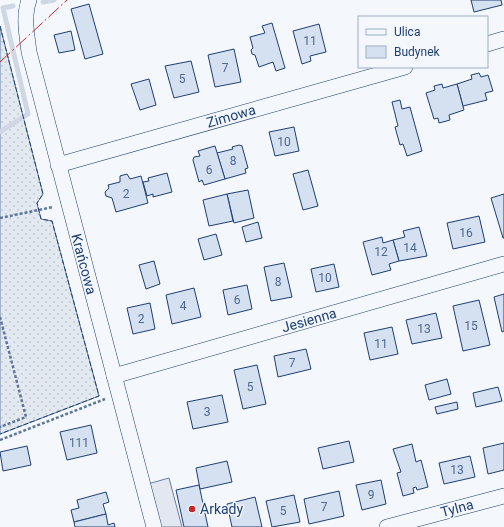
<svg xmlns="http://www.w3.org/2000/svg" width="504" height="527" font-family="Roboto,sans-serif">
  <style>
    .garden { fill: url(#garden-dots); stroke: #687fa3 }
    .parking { fill: #e3e8f0; stroke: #687fa3 }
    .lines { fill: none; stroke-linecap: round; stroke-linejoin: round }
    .stream { stroke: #cfd7e4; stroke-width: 5 }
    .building { fill: #d5e0f0; stroke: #1d3f73 }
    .minor-casing { stroke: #1d3f73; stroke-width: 16 }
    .path { stroke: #5e769c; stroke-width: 2.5; stroke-dasharray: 3 2; stroke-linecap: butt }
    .minor { stroke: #f4f7fb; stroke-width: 15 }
    .fence { stroke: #1d3f73; stroke-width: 1; stroke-dasharray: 5 2; stroke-linecap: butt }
    .power { stroke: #c62828; stroke-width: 1; stroke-dasharray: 14 3 2 3; stroke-linecap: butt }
    .poi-dot { fill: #c62828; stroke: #f4f7fb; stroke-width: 1.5 }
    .labels { text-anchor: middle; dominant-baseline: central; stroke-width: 3; stroke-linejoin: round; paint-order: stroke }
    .number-label { font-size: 12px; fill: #4b6792 }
    .street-label { font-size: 14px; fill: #1d3f73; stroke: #f4f7fb }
    .poi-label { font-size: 14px; fill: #1d3f73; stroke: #f4f7fb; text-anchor: start }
  </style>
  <defs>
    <pattern id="garden-dots" width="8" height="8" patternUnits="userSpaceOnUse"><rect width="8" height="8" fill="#e3e9f0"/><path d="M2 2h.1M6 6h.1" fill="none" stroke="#c2c9d1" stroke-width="1.8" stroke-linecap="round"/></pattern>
  </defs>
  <rect width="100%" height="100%" fill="#f4f7fb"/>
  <polygon class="garden" points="0,26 43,194 37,203 41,219 52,221 99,396 0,434"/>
  <polygon class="parking" points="169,478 182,527 155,527 144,485"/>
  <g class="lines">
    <g class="stream">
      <polyline points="43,2 54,0"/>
      <polyline points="0,132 28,114 3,8 13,6"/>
    </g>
  </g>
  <g class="building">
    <polygon points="471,0 501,0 502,5 474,12"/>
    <polygon points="89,4 103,54 85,59 71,9"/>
    <polygon points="272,23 285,68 276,71 273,62 259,67 255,55 252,54 251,50 253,48 250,37 265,33 262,26"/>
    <polygon points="319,24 326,52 310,56 311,61 302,64 293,31"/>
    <polygon points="71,31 75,50 59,53 54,35"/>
    <polygon points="234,49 241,82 215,87 208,55"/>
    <polygon points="191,61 199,92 174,98 165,66"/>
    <polygon points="479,73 481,77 488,75 493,91 485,93 487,100 463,106 457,84 472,79 471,75"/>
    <polygon points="149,79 156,105 140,110 131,84"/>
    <polygon points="442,84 443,88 457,84 464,110 449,115 450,120 439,123 438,118 434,119 426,93 435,90 434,86"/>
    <polygon points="400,100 402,109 410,107 422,151 407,156 403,144 400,145 395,127 398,126 392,102"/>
    <polygon points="294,127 299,151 275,156 269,132"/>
    <polygon points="239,145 242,146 248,168 245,169 246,173 225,179 217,153 233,149 232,147"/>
    <polygon points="215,146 225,179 204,185 202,180 199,182 193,160 194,157 200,156 198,151"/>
    <polygon points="308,170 318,206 303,210 293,174"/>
    <polygon points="167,173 172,192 153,197 153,194 147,196 143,182 149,181 148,178"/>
    <polygon points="127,174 130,179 141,176 148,203 116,212 112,198 106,196 105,192 109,188 108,185 120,182 120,176"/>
    <polygon points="248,190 254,218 234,223 227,194"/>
    <polygon points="227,194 233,221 209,226 203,200"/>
    <polygon points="504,194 504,238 503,238 491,198"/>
    <polygon points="479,216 485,242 453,249 447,223"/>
    <polygon points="258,222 262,238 246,242 242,227"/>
    <polygon points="419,227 427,256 399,261 393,240 405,237 403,231"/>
    <polygon points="216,234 222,255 204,260 198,239"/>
    <polygon points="382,237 383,243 393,240 399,261 389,264 391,270 372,275 363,242"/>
    <polygon points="154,261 160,284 146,289 139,265"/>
    <polygon points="284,263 292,297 271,301 264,267"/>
    <polygon points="334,264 339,287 316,292 311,269"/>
    <polygon points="247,285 252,309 228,315 223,290"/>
    <polygon points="194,288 201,317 172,324 166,295"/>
    <polygon points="504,294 504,331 502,332 494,297"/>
    <polygon points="479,300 490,345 463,351 453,306"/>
    <polygon points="150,303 155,329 133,334 127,308"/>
    <polygon points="436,313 442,338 412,344 406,320"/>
    <polygon points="392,327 398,354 370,360 364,333"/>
    <polygon points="306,349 311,369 278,377 274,356"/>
    <polygon points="257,365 266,404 243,409 234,370"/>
    <polygon points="447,379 451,394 429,400 425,385"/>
    <polygon points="498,387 502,401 476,407 473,393"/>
    <polygon points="222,395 228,422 193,429 187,402"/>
    <polygon points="457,402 458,409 437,414 435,407"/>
    <polygon points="91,425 97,453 67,460 60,432"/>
    <polygon points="349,441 354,462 323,469 318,448"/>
    <polygon points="504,443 504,470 488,474 483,448"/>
    <polygon points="412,444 416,462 421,460 428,487 417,490 416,487 413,488 414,493 403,496 397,473 401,472 393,449"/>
    <polygon points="27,446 31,465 3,471 0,452"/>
    <polygon points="470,456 475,477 444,484 439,463"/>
    <polygon points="227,461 232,482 200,489 196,468"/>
    <polygon points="381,480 386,504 362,510 356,485"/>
    <polygon points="199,485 208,527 184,527 176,490"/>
    <polygon points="339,491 344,516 309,524 304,499"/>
    <polygon points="106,492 109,502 103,504 106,514 74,522 71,510 79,508 77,500"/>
    <polygon points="294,495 300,522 272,527 266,501"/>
    <polygon points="255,497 262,527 232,527 227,504"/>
    <polygon points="106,514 108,525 114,523 115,527 75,527 74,522"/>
  </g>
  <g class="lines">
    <defs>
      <g id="minor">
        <path d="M29 0C23 17 27 35 29 52L154 527"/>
        <polyline points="487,44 504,39"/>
        <polyline points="58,165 405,67"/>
        <polyline points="114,376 504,264"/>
        <polyline points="387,527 504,496"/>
      </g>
    </defs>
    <use href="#minor" class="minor-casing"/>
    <g class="path">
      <polyline points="0,218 53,207"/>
      <polyline points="0,317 26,417 0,427"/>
      <polyline points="0,440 105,399"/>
    </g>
    <use href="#minor" class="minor"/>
    <polyline class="fence" points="0,26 43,194 37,203 41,219 52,221 99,396 0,434"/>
    <polyline class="power" points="0,62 67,0"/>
  </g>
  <circle class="poi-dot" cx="192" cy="509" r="4"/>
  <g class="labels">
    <g class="number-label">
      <text x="310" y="41">11</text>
      <text x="225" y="68">7</text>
      <text x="182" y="79">5</text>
      <text x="284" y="142">10</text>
      <text x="233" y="161">8</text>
      <text x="209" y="170">6</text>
      <text x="126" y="194">2</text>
      <text x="466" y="233">16</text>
      <text x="410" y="248">14</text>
      <text x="381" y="252">12</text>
      <text x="325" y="278">10</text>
      <text x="278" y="282">8</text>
      <text x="237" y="300">6</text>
      <text x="183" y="306">4</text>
      <text x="141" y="319">2</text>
      <text x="471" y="326">15</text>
      <text x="424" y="329">13</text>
      <text x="381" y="344">11</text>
      <text x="292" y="363">7</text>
      <text x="250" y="387">5</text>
      <text x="207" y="412">3</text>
      <text x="79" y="443">111</text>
      <text x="457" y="470">13</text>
      <text x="371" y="495">9</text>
      <text x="324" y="507">7</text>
      <text x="283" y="511">5</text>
    </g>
    <g class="street-label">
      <text transform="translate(231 116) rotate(-16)">Zimowa</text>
      <text transform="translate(84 264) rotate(75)">Krańcowa</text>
      <text transform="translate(309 320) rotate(-16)">Jesienna</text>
      <text transform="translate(457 508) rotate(-15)">Tylna</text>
    </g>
    <g class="poi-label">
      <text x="200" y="509">Arkady</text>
    </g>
  </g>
  <rect x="358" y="16" width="130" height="52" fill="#f4f7fb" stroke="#9eadc5"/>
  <rect x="366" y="29" width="20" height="6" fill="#f4f7fb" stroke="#9eadc5"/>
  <text x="394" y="36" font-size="12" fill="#1d3f73">Ulica</text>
  <rect x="366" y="46" width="20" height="12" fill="#d5e0f0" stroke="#9eadc5"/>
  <text x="394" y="56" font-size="12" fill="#1d3f73">Budynek</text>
</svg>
